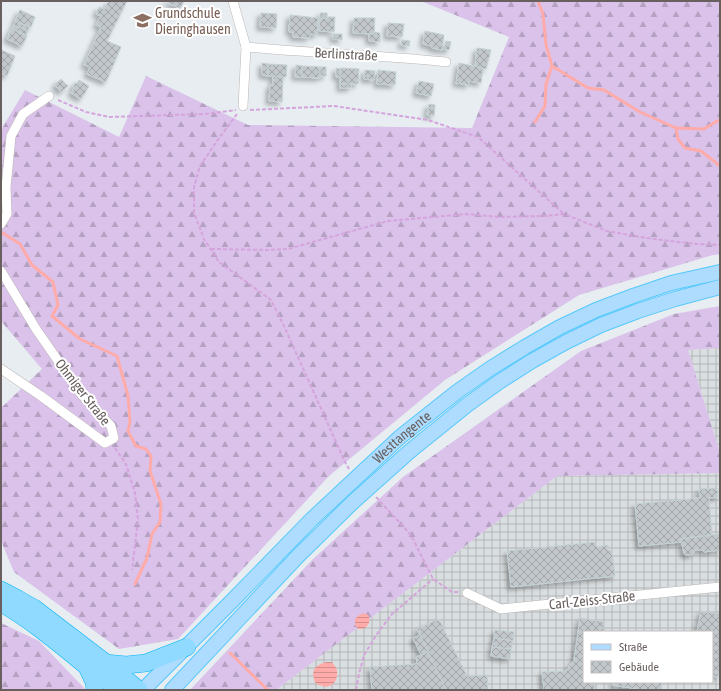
<svg xmlns="http://www.w3.org/2000/svg" width="721" height="691" font-family="'Asap Condensed',sans-serif">
  <style>
    .industrial { fill: url(#industrial-grid); fill-rule: evenodd }
    .forest { fill: url(#forest-firs) }
    .water { fill: url(#water-rules) }
    .lines { fill: none; stroke-linecap: round; stroke-linejoin: round }
    .stream { stroke: #ffaba9; stroke-width: 3 }
    .building { fill: url(#building-cross-hatch); stroke: #c4d2d7; filter: url(#shadow) }
    .minor-casing { stroke: #bcb6b4; stroke-width: 10 }
    .primary-casing { stroke: #54c9fd; stroke-width: 16 }
    .motorway-casing { stroke: #00b4f8; stroke-width: 18 }
    .path { stroke: #d5a4dd; stroke-width: 2; stroke-dasharray: 4 2; stroke-linecap: butt }
    .minor { stroke: #fff; stroke-width: 9 }
    .primary { stroke: #aedcff; stroke-width: 14 }
    .motorway { stroke: #90daff; stroke-width: 17 }
    .labels { text-anchor: middle; dominant-baseline: central; stroke-width: 4; stroke-linejoin: round; paint-order: stroke }
    .education-label { font-size: 14px; fill: #785e54; stroke: #fff; text-anchor: start }
    .street-label { font-size: 14px; fill: #685f5e; stroke: #fff }
  </style>
  <defs>
    <pattern id="industrial-grid" width="8" height="8" patternUnits="userSpaceOnUse"><rect width="8" height="8" fill="#d9dee0"/><path d="M0 4h8M4 0v8" fill="none" stroke="#b4b7b9"/></pattern>
    <pattern id="forest-firs" width="22" height="20" patternUnits="userSpaceOnUse"><rect width="22" height="20" fill="#dac2ea"/><path d="M5 1l3.5 6h-7zM16 11l3.5 6h-7z" fill="#b5a1c1"/></pattern>
    <pattern id="water-rules" width="6" height="5" patternUnits="userSpaceOnUse"><rect width="6" height="5" fill="#ffaba9"/><path d="M0 2.5h6" fill="none" stroke="#d28e8d"/></pattern>
    <pattern id="building-cross-hatch" width="8" height="8" patternUnits="userSpaceOnUse"><rect width="8" height="8" fill="#c1c7ca"/><path d="M0 0l8 8M0 8l8-8" fill="none" stroke="#a1a5a7"/></pattern>
    <filter id="shadow"><feDropShadow dx="-3.5" dy="3.5" stdDeviation="2" flood-color="#0004"/></filter>
  </defs>
  <rect width="100%" height="100%" fill="#e7edf1"/>
  <g class="industrial">
    <polygon points="720,348 720,453 688,350"/>
    <path d="M720 473V690H276L557 476ZM584 632H712V682H584Z"/>
  </g>
  <g class="forest">
    <polygon points="421,1 720,1 720,254 713,255 579,295 445,380 329,476 178,639 119,649 14,572 1,541 1,408 42,369 1,321 1,130 25,90 119,137 146,76 248,125 472,128 509,37"/>
    <polygon points="720,306 720,348 688,350 720,453 720,473 557,476 276,690 190,690 312,560 403,477 581,351 674,314"/>
    <polygon points="1,623 39,641 86,690 1,690"/>
  </g>
  <g class="water">
    <path d="M365 613 369 616C371 624 366 630 358 629L355 625V619L359 615Z"/>
    <path d="M327 662H332C334 665 337 668 337 671 338 677 335 685 329 686 325 688 320 685 316 684 310 671 314 665 327 662Z"/>
  </g>
  <g class="lines">
    <g class="stream">
      <polyline points="538,1 543,14 546,45 552,66 588,88 604,90 640,112 676,128 704,129 717,121 720,121"/>
      <polyline points="535,122 545,106 546,84 552,66"/>
      <polyline points="676,128 678,139 685,148 701,151 720,166"/>
      <polyline points="1,232 20,244 32,265 53,282 58,305 52,316 80,339 117,356 128,396 130,422 128,431 136,446 146,449 151,456 150,471 161,504 160,522 152,534 147,558 135,584"/>
      <polyline points="230,653 268,690"/>
    </g>
  </g>
  <g class="building">
    <polygon points="109,1 127,1 107,41 121,47 106,82 87,74 90,67 84,65 101,27 96,25 101,16 96,14 99,7 104,9"/>
    <polygon points="166,1 184,1 180,9"/>
    <polygon points="20,10 35,17 31,27 15,21"/>
    <polygon points="261,13 277,14 276,28 260,27"/>
    <polygon points="320,13 327,13 327,19 320,18"/>
    <polygon points="290,15 318,18 317,35 310,34 309,38 293,37 293,32 289,32"/>
    <polygon points="327,17 335,17 334,32 319,31 320,18 327,19"/>
    <polygon points="354,18 375,18 374,34 353,33"/>
    <polygon points="16,21 29,27 28,31 14,25"/>
    <polygon points="388,23 404,24 402,37 387,36"/>
    <polygon points="14,25 28,31 26,35 12,29"/>
    <polygon points="12,29 27,36 22,46 7,39 10,32"/>
    <polygon points="425,31 444,35 442,50 432,48 432,46 423,44"/>
    <polygon points="374,32 380,33 380,42 369,41 369,34 374,34"/>
    <polygon points="333,34 342,34 342,40 333,39"/>
    <polygon points="402,40 410,41 409,46 401,45"/>
    <polygon points="446,41 451,42 449,50 442,49 443,46 445,46"/>
    <polygon points="477,48 491,50 486,69 475,67"/>
    <polygon points="1,50 15,56 7,76 1,73"/>
    <polygon points="262,63 268,64 268,76 262,75"/>
    <polygon points="459,63 483,68 481,83 469,81 468,86 468,85 457,83 457,84 456,84"/>
    <polygon points="268,64 287,65 286,77 268,76"/>
    <polygon points="296,65 302,66 302,77 295,77"/>
    <polygon points="302,66 320,67 320,78 302,77"/>
    <rect x="320" y="67" width="6" height="9"/>
    <polygon points="336,68 341,69 340,77 336,77"/>
    <polygon points="341,68 359,69 358,84 340,84"/>
    <polygon points="365,70 375,71 374,80 364,79"/>
    <polygon points="378,70 396,72 395,85 377,84"/>
    <polygon points="273,76 283,77 282,102 269,101 270,85 273,85"/>
    <polygon points="61,79 68,86 61,92 55,85"/>
    <polygon points="79,80 89,86 81,99 71,93 74,88 73,87 75,83 77,84"/>
    <polygon points="419,81 434,84 431,96 416,93"/>
    <rect x="340" y="84" width="11" height="4"/>
    <polygon points="429,104 435,105 434,116 427,115"/>
    <polygon points="717,488 718,497 709,498 712,535 681,539 682,542 639,546 635,504 700,498 699,489"/>
    <polygon points="720,534 720,550 704,552 703,550 694,550 694,553 692,555 686,555 684,554 681,539"/>
    <polygon points="596,542 597,547 608,545 608,551 612,550 615,576 511,587 507,551"/>
    <polygon points="701,611 720,614 720,665 718,677 712,676 712,632 697,632"/>
    <polygon points="580,618 605,622 603,632 584,632 584,682 595,682 594,690 544,690 542,672 566,671 574,660"/>
    <polygon points="439,619 467,676 487,675 488,690 446,690 417,629"/>
    <polygon points="495,630 514,632 513,641 494,638"/>
    <polygon points="420,635 428,652 421,655 413,638"/>
    <polygon points="494,638 513,641 511,649 492,647"/>
    <polygon points="492,647 511,649 510,659 491,656"/>
    <polygon points="428,652 446,690 372,690 370,667 417,664 416,657"/>
    <polygon points="613,682 662,682 661,690 644,690 612,685"/>
  </g>
  <g class="lines">
    <defs>
      <g id="minor">
        <polyline points="233,1 246,47 243,106"/>
        <path d="M246 47C313 53 380 55 446 62"/>
        <polyline points="1,224 7,214 6,187 11,136 23,114 49,96"/>
        <polyline points="1,271 36,329 81,394 111,426 114,438 105,443 41,396 1,369"/>
        <polyline points="467,593 501,609 720,587"/>
      </g>
      <g id="primary">
        <path id="s1" d="M143 690 230 603 311 520 400 437 458 391 491 368 525 347 560 327 596 310 633 296 671 283 720 272"/>
        <polyline points="172,690 298,556 353,502 410,451 467,405 499,382 532,361 566,342 601,325 638,311 675,299 720,287"/>
      </g>
      <g id="motorway">
        <polyline points="1,590 18,599 34,608 106,663 139,690"/>
        <path d="M1 603C31 620 58 643 85 665 97 673 109 682 120 690"/>
        <polyline points="106,663 126,665 146,663 187,647"/>
        <polyline points="86,665 94,682 95,690"/>
      </g>
    </defs>
    <use href="#minor" class="minor-casing"/>
    <use href="#primary" class="primary-casing"/>
    <use href="#motorway" class="motorway-casing"/>
    <g class="path">
      <polyline points="58,100 86,112 109,117 205,114 236,110"/>
      <polyline points="250,110 334,106 428,120 478,137 564,214"/>
      <polyline points="237,114 217,141 200,166 194,187 194,213 204,239 219,262 271,300 284,326 345,462 349,469"/>
      <polyline points="211,249 267,250 288,249 388,221 467,214 499,217 545,216 564,214 607,231 646,238 696,244 720,245"/>
      <polyline points="115,448 126,464 135,493 138,520 132,570"/>
      <polyline points="376,497 411,535 433,579 452,592 458,592"/>
      <polyline points="356,690 359,674 364,655 377,634 392,614 433,579"/>
    </g>
    <use href="#minor" class="minor"/>
    <use href="#primary" class="primary"/>
    <use href="#motorway" class="motorway"/>
  </g>
  <defs>
    <symbol id="school-bare" viewBox="-9 -9 18 18"><path d="M0-5L7-2L0 1L-7-2ZM-4 1L0 2.5L4 1V4Q0 6-4 4Z" fill="#8d6e63" stroke="#fff" stroke-width="2.5" paint-order="stroke"/></symbol>
  </defs>
  <g fill-rule="evenodd">
    <use href="#school-bare" x="130" y="8" width="25" height="25"/>
  </g>
  <g class="labels">
    <g class="education-label">
      <text x="155" y="13">Grundschule<tspan x="155" dy="16">Dieringhausen</tspan></text>
    </g>
    <g class="street-label">
      <text transform="translate(346 54) rotate(3)">Berlinstraße</text>
      <text transform="translate(83 392) rotate(52)">Ohmiger Straße</text>
      <text stroke="none"><textPath href="#s1" startOffset="362">Westtangente</textPath></text>
      <text transform="translate(592 600) rotate(-6)">Carl-Zeiss-Straße</text>
    </g>
  </g>
  <rect width="721" height="691" fill="none" stroke="#685f5e" stroke-width="4"/>
  <rect x="583" y="631" width="130" height="52" fill="#ffffff" stroke="#c3bfbf"/>
  <rect x="591" y="644" width="20" height="6" fill="#aedcff" stroke="#c3bfbf"/>
  <text x="619" y="651" font-size="12" fill="#685f5e">Straße</text>
  <rect x="591" y="661" width="20" height="12" fill="url(#building-cross-hatch)" stroke="#c3bfbf"/>
  <text x="619" y="671" font-size="12" fill="#685f5e">Gebäude</text>
</svg>
